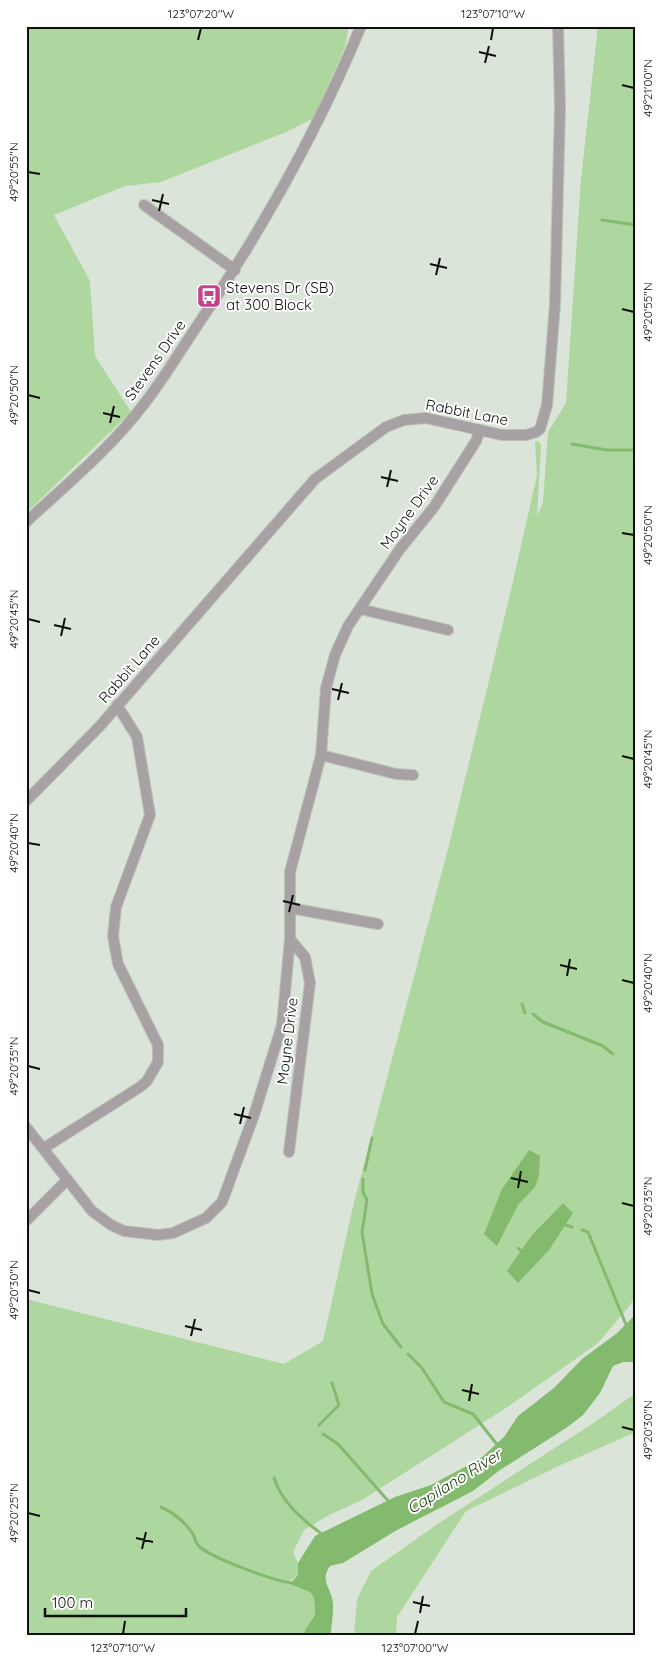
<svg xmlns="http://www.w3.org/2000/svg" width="662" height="1661" font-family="Quicksand,sans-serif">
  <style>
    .green { fill: #aed69f }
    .water { fill: #83ba6d }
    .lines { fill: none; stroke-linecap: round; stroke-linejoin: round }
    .stream { stroke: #83ba6d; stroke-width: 3 }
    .minor-casing { stroke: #bac2b7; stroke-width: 12 }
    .minor { stroke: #a8a1a4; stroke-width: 10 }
    .ticks { fill: none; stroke: #0d100c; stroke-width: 2 }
    .labels { text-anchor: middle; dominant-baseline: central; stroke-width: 4; stroke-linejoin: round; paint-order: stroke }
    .poi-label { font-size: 15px; fill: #0d100c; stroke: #fff; text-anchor: start }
    .street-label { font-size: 15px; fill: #0d100c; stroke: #fff }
    .water-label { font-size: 16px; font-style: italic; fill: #1e410b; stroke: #fff }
    .neatline { fill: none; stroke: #0d100c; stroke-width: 2 }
    .ticks-label { font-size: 12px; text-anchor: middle; fill: #0d100c }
  </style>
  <rect width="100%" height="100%" fill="#dbe4d8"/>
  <g class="green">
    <polygon points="26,26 349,26 345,47 314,118 286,132 161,182 125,186 54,215 90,281 95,356 131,412 26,513"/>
    <polygon points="598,26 636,26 636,1298 598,1343 509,1406 362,1500 329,1515 304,1530 293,1552 298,1563 298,1575 290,1581 310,1592 314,1598 315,1615 305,1630 305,1635 26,1635 26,1299 284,1364 323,1341 354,1202 449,845 511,590 537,475 535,442 538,441 541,445 537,517 543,502 548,432 566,403 581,179"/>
    <polygon points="636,1393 636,1432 561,1465 466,1511 397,1617 396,1635 354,1635 357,1599 371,1571 439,1523 592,1424"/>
  </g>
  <g class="water">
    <polygon points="529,1150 540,1156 539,1176 535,1187 518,1205 497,1246 484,1234 502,1189"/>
    <polygon points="563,1203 573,1213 549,1250 518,1283 507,1271 532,1235"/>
    <path d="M636 1314V1362H623L613 1366 600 1393 583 1415 566 1428 500 1470 473 1491 397 1530 343 1563 330 1566C319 1581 332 1589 333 1603 334 1613 331 1625 331 1635H305V1630L315 1615 314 1598 310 1592 290 1584 298 1575V1563L315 1536 395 1497 431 1485 480 1459 504 1437 518 1416 554 1388 582 1359 616 1334Z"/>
  </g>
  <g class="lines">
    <g class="stream">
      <polyline points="602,220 636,225"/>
      <polyline points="572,444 607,450 636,450"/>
      <polyline points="522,1004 525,1013"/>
      <polyline points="533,1014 543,1022 603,1046 613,1054"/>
      <polyline points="365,1170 372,1138"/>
      <polyline points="363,1179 363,1192 367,1200 362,1232 372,1294 383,1324 401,1347"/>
      <polyline points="565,1225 572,1227"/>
      <polyline points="582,1230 588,1232 627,1327"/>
      <polyline points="518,1248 521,1251"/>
      <polyline points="408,1354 422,1368 444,1402 473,1414 499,1447"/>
      <polyline points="319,1425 339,1405 332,1383"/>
      <polyline points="323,1434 338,1444 390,1503"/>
      <path d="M274 1478C282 1503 303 1520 323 1535"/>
      <path d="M161 1507C173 1512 186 1523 193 1534 195 1537 195 1542 198 1545 206 1556 278 1583 294 1583"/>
    </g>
    <defs>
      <g id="minor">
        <polyline points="144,205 235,270"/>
        <path d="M26 522C66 485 111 448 144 404 162 381 177 356 193 332 259 235 316 135 361 26"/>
        <polyline points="360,609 448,630"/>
        <polyline points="321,755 396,774 413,775"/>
        <polyline points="26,801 100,726 315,479 386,427 404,420 426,418 502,435 526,435 536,432 540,429 547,405 555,304 560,108 558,26"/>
        <polyline points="290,908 378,924"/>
        <polyline points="26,1127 92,1211 111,1225 124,1231 158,1235 173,1233 206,1218 222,1202 254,1115 282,1025 290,939 290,872 321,755 326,688 335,655 348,626 400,549 434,507 476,441 480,430"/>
        <polyline points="44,1148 140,1087 147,1081 158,1062 158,1045 118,964 113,936 116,907 150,815 137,737 117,705"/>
        <polyline points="289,1152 310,983 305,957 290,939"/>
        <polyline points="26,1221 67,1180"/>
      </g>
    </defs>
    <use href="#minor" class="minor-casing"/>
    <use href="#minor" class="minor"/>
  </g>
  <path class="ticks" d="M198 40 201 28M491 40 493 28M479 52 496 56M485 63 489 46M622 85 634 88M28 172 40 174M152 200 169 204M159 211 163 194M430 264 447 268M436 275 440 258M622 309 634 312M28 395 40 398M103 413 120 417M110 423 114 406M381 477 398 481M387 487 391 470M622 533 634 535M28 619 40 622M54 625 71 629M61 636 65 618M332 689 349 693M338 700 342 683M622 756 634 759M28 843 40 845M283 901 300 905M289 912 293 895M560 965 577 969M567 976 570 959M622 980 634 983M28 1066 40 1069M234 1114 251 1118M240 1124 244 1107M511 1178 528 1182M518 1188 521 1171M622 1203 634 1206M28 1290 40 1293M185 1326 202 1330M191 1336 195 1319M462 1390 479 1394M469 1401 472 1384M622 1427 634 1430M28 1513 40 1516M136 1538 153 1542M142 1549 146 1532M413 1602 430 1606M420 1613 423 1596M123 1634 125 1621M415 1634 418 1621"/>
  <defs>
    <symbol id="bus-square" viewBox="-11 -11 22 22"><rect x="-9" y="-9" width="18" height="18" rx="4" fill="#c4428a" stroke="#fff"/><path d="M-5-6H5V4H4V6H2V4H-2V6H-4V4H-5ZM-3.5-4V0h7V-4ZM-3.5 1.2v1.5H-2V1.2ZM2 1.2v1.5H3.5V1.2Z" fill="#fff"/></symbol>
  </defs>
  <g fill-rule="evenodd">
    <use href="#bus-square" x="195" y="282" width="28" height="28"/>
  </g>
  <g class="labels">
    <g class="poi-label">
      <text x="226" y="287">Stevens Dr (SB)<tspan x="226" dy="17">at 300 Block</tspan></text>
    </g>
    <g class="street-label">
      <text transform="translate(155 360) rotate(-55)">Stevens Drive</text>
      <text transform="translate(467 412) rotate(11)">Rabbit Lane</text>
      <text transform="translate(409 512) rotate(-54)">Moyne Drive</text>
      <text transform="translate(129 669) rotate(-49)">Rabbit Lane</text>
      <text transform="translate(287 1041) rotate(-83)">Moyne Drive</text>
    </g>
    <g class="water-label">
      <text transform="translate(454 1481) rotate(-32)">Capilano River</text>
    </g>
  </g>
  <rect width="662" height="1661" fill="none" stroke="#ffffff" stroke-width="55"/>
  <path d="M45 1608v8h141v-8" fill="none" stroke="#0d100c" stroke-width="2.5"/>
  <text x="52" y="1608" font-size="15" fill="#0d100c" stroke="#ffffff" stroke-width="4" paint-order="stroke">100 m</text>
  <rect x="28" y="28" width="606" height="1606" class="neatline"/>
  <g class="ticks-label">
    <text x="201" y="18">123°07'20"W</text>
    <text x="493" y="18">123°07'10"W</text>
    <text transform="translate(648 88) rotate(-90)" y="4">49°21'00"N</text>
    <text transform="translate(14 172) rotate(-90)" y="4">49°20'55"N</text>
    <text transform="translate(648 312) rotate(-90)" y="4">49°20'55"N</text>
    <text transform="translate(14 395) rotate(-90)" y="4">49°20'50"N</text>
    <text transform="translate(648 535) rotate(-90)" y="4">49°20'50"N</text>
    <text transform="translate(14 619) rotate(-90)" y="4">49°20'45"N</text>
    <text transform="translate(648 759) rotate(-90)" y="4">49°20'45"N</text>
    <text transform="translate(14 843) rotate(-90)" y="4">49°20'40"N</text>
    <text transform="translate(648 983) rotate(-90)" y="4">49°20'40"N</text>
    <text transform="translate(14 1066) rotate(-90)" y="4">49°20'35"N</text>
    <text transform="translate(648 1206) rotate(-90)" y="4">49°20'35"N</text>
    <text transform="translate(14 1290) rotate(-90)" y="4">49°20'30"N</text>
    <text transform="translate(648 1430) rotate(-90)" y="4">49°20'30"N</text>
    <text transform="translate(14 1513) rotate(-90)" y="4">49°20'25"N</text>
    <text x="123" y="1652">123°07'10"W</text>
    <text x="415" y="1652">123°07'00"W</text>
  </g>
</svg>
